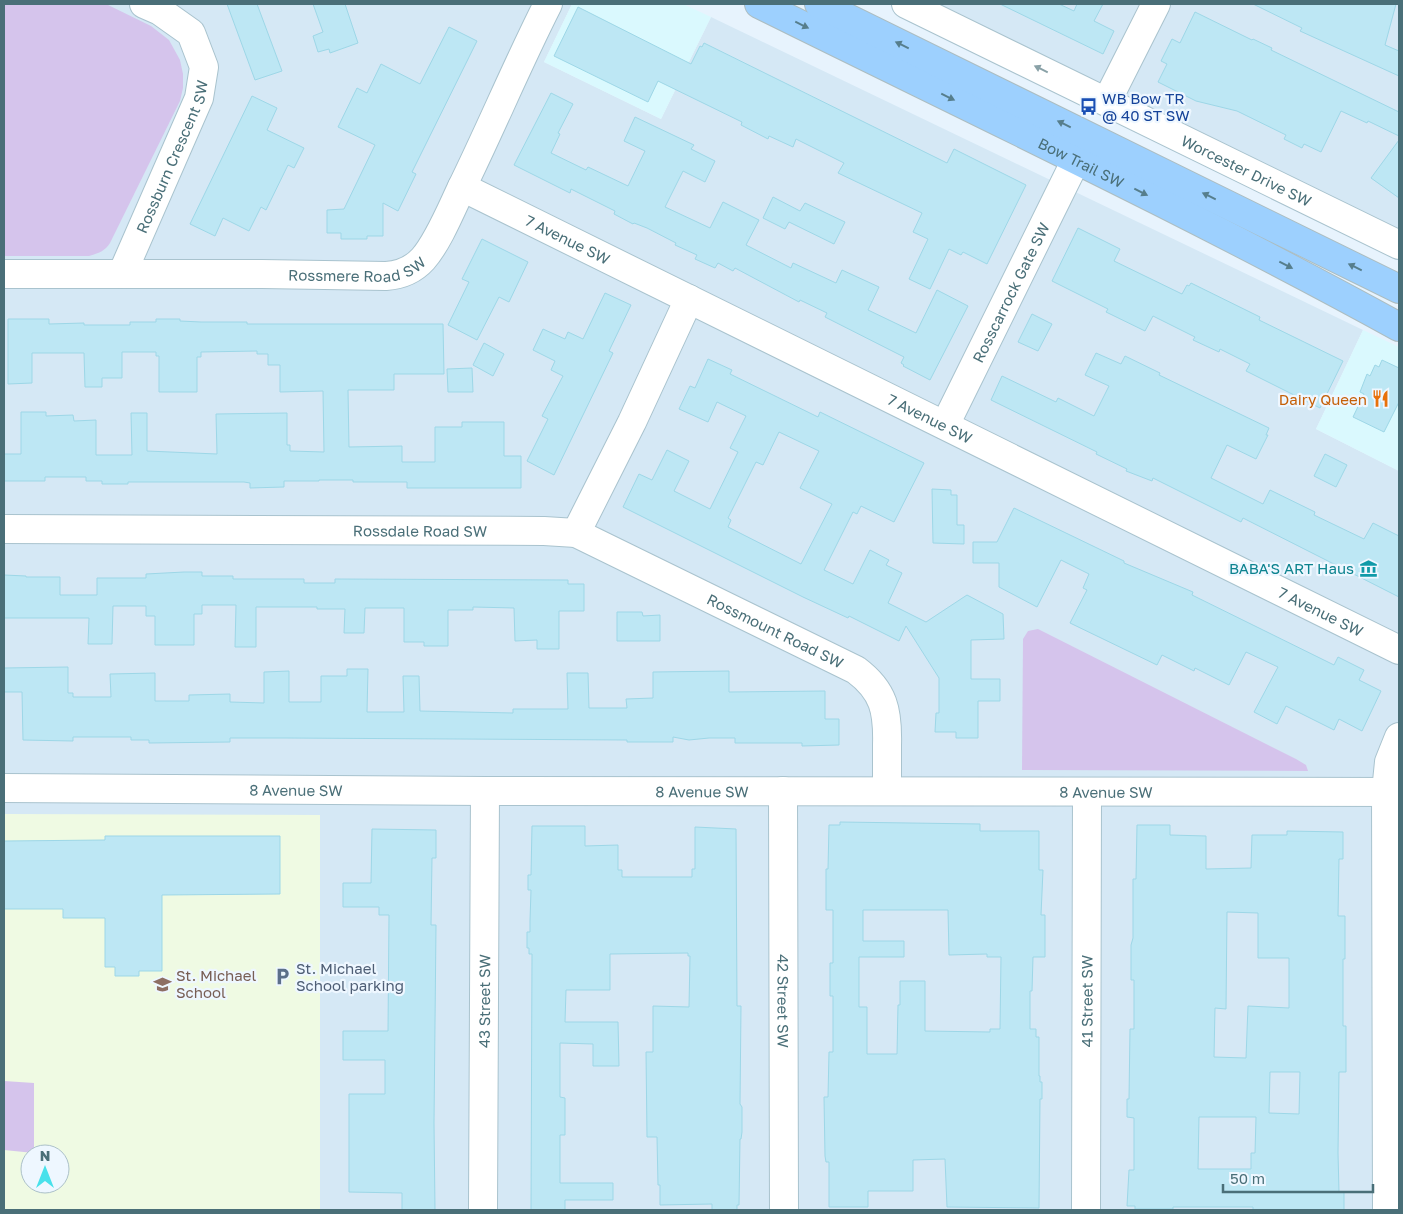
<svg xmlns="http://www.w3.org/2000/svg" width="1403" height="1214" font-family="'Golos Text',sans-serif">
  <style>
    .residential { fill: #d5e8f5; fill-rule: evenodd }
    .commercial { fill: #daf9fe }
    .education { fill: #effae3; fill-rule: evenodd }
    .green { fill: #d5c4ec }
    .building { fill: #bde7f4; stroke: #9dd7e7; fill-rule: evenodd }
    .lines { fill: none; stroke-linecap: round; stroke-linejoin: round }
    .minor-casing { stroke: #a9c3ce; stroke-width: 30 }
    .major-casing { stroke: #acbdc1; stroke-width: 30 }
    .minor { stroke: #fff; stroke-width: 28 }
    .major { stroke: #9dd0fe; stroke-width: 28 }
    .oneway { fill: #567e8c }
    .oneway2 { fill: #89a1a7 }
    .labels { text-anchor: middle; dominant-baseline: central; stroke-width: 4.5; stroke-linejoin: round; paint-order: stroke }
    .transit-label { font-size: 15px; fill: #164399; stroke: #eef7ff; text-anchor: start }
    .street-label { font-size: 15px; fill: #4a6f78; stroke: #eef7ff }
    .food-label { font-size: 15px; fill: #c56008; stroke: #eef7ff; text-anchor: end }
    .culture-label { font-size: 15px; fill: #0d838f; stroke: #eef7ff; text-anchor: end }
    .service-label { font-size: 15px; fill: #4e5e75; stroke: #eef7ff; text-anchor: start }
    .education-label { font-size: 15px; fill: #785e54; stroke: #eef7ff; text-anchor: start }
  </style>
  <rect width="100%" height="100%" fill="#e7f3fd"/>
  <g class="residential">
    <path d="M4 4H572L544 62 661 119 711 17 1363 330 1316 429 1399 471V1210H4ZM30 1154H60V1184H30Z"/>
    <polygon points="929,4 1399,4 1399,234"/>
  </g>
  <g class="commercial">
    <polygon points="572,4 683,4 711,17 661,119 544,62"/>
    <polygon points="1363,330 1399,347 1399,471 1316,429"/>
  </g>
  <path class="education" d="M4 814 320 815V1210H4ZM30 1154H60V1184H30Z"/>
  <g class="green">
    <path d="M4 4H106L151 26 169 40 180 60 183 74V88L180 101 110 243C105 251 99 253 89 256H4Z"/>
    <polygon points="1038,629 1296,759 1306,765 1308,771 1022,770 1023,639 1028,631"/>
    <polygon points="4,1081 34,1083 34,1153 4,1150"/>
  </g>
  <g class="building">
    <polygon points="227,4 257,4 282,71 255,80"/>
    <polygon points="313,4 345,4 358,43 330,53 329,49 318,52 313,36 323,32"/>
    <polygon points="1000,4 1059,4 1074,11 1077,4 1103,4 1094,21 1114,31 1103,54"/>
    <polygon points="1253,4 1396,4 1385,45 1399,51 1399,76 1300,31 1302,28"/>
    <polygon points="578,7 691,64 700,46 702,47 704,43 947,163 954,149 1026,185 987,264 963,252 961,255 949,249 930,289 909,279 928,239 913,232 922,213 838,173 844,163 796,139 793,147 769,136 768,139 741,125 742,122 658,81 648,102 554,56"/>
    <polygon points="1195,12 1252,40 1253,39 1272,48 1271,50 1399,112 1399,136 1368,121 1367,123 1341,111 1321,152 1304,144 1302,148 1284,139 1286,135 1237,111 1196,101 1158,82 1167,64 1161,61 1172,39 1180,43"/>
    <polygon points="449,27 477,41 412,172 416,174 398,211 383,203 383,236 367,236 367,239 341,239 341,233 327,233 327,210 344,209 375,145 338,127 357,88 367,93 381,64 420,84"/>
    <polygon points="551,93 573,104 558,133 560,134 551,153 586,170 588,167 628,186 645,151 624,141 635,117 694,145 691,149 715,161 705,182 683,171 665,207 710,228 723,202 759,220 746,245 791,268 793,263 836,283 842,270 879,287 868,310 916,333 937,290 968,306 930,380 903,366 904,365 901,363 904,357 825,317 827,313 800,300 799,302 735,268 733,271 718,263 715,268 695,259 697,255 675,245 676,243 647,228 634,223 633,224 614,214 615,211 571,189 570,193 514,165"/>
    <polygon points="252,96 277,108 267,130 304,148 294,168 288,165 266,210 261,207 249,231 223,218 215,236 190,224"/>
    <polygon points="1399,140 1399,198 1371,178"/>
    <polygon points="773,197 800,211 805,203 845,222 834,244 789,222 785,229 763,218"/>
    <polygon points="1078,228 1120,249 1114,261 1182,294 1187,285 1189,286 1191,283 1260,317 1259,320 1343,361 1320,408 1246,371 1250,364 1220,349 1219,352 1193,340 1195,337 1153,316 1145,331 1106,312 1108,309 1052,281"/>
    <polygon points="482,239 528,262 509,302 499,297 477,340 448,325 469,282 462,279"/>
    <polygon points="605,293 631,305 609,351 613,353 554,475 527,461 548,419 542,416 563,376 551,370 555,361 533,350 543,329 565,339 568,332 583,339"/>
    <polygon points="1032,314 1052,324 1038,351 1018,342"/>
    <polygon points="8,319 49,319 49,324 84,323 84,325 130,325 130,322 156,322 156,319 180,319 180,321 201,322 247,322 247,324 443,324 444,374 394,374 394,390 348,390 349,447 402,446 402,462 435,462 435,427 462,427 462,422 504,422 504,456 521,456 521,488 407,488 407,482 353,482 353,480 319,480 319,481 284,481 284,487 250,488 250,483 244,482 128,482 128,484 102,484 102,481 86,481 86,477 45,477 45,481 4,481 4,454 21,454 21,412 46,412 46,416 73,415 74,421 96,420 96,455 132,455 131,413 147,413 147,451 217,454 216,414 287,413 287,445 290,445 290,451 324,452 323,391 280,392 280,365 268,365 268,354 257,354 257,351 201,352 201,357 197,357 197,392 159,392 159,356 156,356 156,352 122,352 122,378 102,378 102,387 85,387 84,353 32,353 32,383 8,384"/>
    <polygon points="484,343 504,354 493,376 473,365"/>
    <polygon points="1096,353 1121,364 1125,356 1160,373 1159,375 1269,428 1266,435 1268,435 1256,459 1227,445 1211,478 1263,504 1270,490 1315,512 1314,515 1364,539 1373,523 1399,536 1399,597 1243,518 1241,522 1153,478 1152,481 1126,471 1127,469 1096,454 1097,452 991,400 1002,376 1056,402 1058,398 1094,416 1109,386 1085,375"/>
    <path d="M708 359 732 370 730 374 818 417 820 412 924 463 894 522 861 506 857 514 853 512 824 570 853 584 870 550 889 560 886 565 902 573 888 603 926 622 967 595 1003 614 1004 639 971 640V679H1000V701H978V738H956V732H935L936 713H939V678L906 626 899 641 849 616 848 618 803 597 623 507 639 474 652 480 667 450 689 461 674 491 710 509 738 452 730 448 746 416 717 402 708 422 679 409 690 386 695 388ZM779 432 819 451 800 488 832 504 801 564 728 527 731 520 728 518 756 462 763 465Z"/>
    <polygon points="1382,360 1399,368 1399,402 1384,432 1353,417 1364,394 1360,392 1367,374 1370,376 1375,365 1379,367"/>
    <polygon points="472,368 473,392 448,392 447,369"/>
    <polygon points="1325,454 1347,465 1336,487 1314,476"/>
    <polygon points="932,489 951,490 951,495 957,495 957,525 964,525 964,544 933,543"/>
    <polygon points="1014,508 1124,561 1124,563 1193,592 1192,595 1334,665 1338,657 1364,670 1359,680 1381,691 1362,731 1339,719 1334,730 1286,706 1277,724 1254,712 1278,667 1246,652 1229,685 1195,668 1194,671 1162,655 1157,665 1070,623 1087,590 1083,588 1089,574 1061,560 1037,607 999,587 999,563 973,563 973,542 997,542"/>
    <polygon points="184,572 202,572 202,576 233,576 233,579 304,579 304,583 335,583 335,579 568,580 568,584 584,584 584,611 559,611 559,649 537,649 537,640 515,641 514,608 473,607 473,610 448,610 448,646 424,646 424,642 404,642 404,608 365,608 364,633 344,633 345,609 317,609 317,607 256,607 256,647 235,647 236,605 202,605 202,614 194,614 194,645 155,645 155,616 146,616 146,606 113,606 112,644 88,644 89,618 4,618 4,575 26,576 26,577 60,577 60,595 97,595 97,578 146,578 146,574"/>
    <polygon points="617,612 642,612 643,616 660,615 660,641 617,641"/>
    <polygon points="68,667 68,693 73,693 73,697 111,697 110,674 155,673 155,701 189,701 189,695 230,694 230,702 264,703 264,672 289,671 289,702 321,702 321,676 347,676 347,669 368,669 367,712 404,712 403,676 419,676 420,711 513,713 513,709 568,709 567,673 588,673 589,708 627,708 626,699 653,698 653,672 729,671 729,692 825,691 825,719 839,719 839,745 802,746 802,743 735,743 735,738 709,738 689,740 673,737 673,742 627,742 627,740 286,738 230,738 230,742 149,743 149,740 131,740 131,737 73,737 73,741 23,740 22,692 4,692 4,668"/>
    <path d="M840 822 980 824V831H1039V870H1043L1041 915H1045V957H1033L1032 991H1030V1029H1036V1037H1039V1076H1040V1082H1042V1099H1040L1039 1208 947 1207 945 1159 913 1160V1191H868V1207H829V1162H826L825 1156 824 1097H828L829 1052H833V996H830V963H833V910H826V869H828L829 825H840ZM863 910H948L949 955 987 954V957H1001L1000 1029H990V1032L925 1031V981H900V1005H898L897 1054H867V1007H859V957H904V941H863Z"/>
    <path d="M1137 825H1170V835L1206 836V869L1251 868 1252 835H1287V831L1343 832V859H1339L1338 916H1345V959H1343V1026H1346V1072H1339L1338 1153 1339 1192H1344V1210H1253V1207H1173V1209H1135V1206H1127L1129 1170H1134V1118L1127 1117V1099H1129L1130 1029H1134V980H1131V945L1133 938V879H1136ZM1227 912 1258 913V958H1289V1008L1248 1006 1246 1058 1214 1057 1215 1008 1226 1009ZM1270 1072H1300L1299 1114 1269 1113ZM1199 1117H1256L1255 1153H1251V1169H1198Z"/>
    <polygon points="532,826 585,826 585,846 618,845 618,870 622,870 622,877 692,877 692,869 695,869 695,827 736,829 737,1006 741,1006 740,1104 742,1107 742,1132 741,1139 740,1139 739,1205 737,1205 737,1210 712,1210 712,1204 660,1205 660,1185 658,1185 657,1137 647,1137 646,1052 653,1052 653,1006 689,1007 690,956 688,956 688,953 610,954 610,990 566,990 565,1022 618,1022 619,1066 593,1066 593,1044 560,1043 560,1097 565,1098 565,1135 560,1135 560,1183 613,1183 613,1200 565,1200 565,1210 531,1210 532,954 529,954 529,948 527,948 527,932 530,932 530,921 531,890 528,890 528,875 531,875"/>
    <polygon points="372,829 436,830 436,858 432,858 431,925 436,925 434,1123 435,1210 402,1210 402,1193 349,1192 349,1094 385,1094 385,1060 343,1060 343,1031 388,1031 389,915 379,915 379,907 343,907 343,883 371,883"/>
    <polygon points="105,836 280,836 280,894 162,895 162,971 139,971 139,976 115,976 115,967 105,967 105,918 63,918 63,909 4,909 4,841 105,840"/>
  </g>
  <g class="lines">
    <defs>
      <g id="minor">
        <path id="s1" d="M906 4 1399 245"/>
        <polyline points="1107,101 1156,4"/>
        <path id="s2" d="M462 187 1399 650"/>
        <path id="s3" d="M4 274H262L386 276C401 275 413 270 423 259 438 242 451 210 461 189 491 128 517 65 548 4"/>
        <path id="s4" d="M122 274 199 98 204 67 191 33 160 11 144 4"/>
        <path id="s5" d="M945 425 1076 160"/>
        <path id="s6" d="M4 529 544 531 576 533 856 670C884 691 888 711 887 745 887 760 887 776 887 791"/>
        <polyline points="576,533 632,422 689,299"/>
        <path id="s7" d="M4 788 485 791 1399 792"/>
        <path id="s8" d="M783 791 784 1210"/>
        <path id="s9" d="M483 1210 485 791"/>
        <path id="s10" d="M1086 1210 1087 792"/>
        <polyline points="1387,1210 1386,792 1389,762 1399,737"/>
      </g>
      <g id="major">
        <path id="s11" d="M759 4C973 110 1190 212 1399 327"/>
        <polyline points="819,4 1399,289"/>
      </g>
    </defs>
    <use href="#minor" class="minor-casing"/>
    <use href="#major" class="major-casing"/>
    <use href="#minor" class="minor"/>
    <use href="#major" class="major"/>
  </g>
  <defs><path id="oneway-solid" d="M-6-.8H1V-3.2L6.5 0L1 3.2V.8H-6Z" transform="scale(1.25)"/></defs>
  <g class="oneway">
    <use href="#oneway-solid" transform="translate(802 25) rotate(26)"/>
    <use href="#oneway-solid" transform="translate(902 45) rotate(-154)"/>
    <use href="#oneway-solid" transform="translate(948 97) rotate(26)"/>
    <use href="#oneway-solid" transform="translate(1064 124) rotate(-154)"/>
    <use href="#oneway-solid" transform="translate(1141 192) rotate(27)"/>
    <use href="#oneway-solid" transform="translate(1209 196) rotate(-154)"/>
    <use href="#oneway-solid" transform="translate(1286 265) rotate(27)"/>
    <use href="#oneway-solid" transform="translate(1355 267) rotate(-154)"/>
  </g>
  <use class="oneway2" href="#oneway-solid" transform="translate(1041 69) rotate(-154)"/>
  <defs>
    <symbol id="bus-bare" viewBox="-9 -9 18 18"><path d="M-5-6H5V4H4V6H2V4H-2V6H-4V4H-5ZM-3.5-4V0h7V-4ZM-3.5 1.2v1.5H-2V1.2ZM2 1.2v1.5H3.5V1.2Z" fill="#1a4fb4" stroke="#eef7ff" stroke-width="2.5" paint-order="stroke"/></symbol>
    <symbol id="restaurant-bare" viewBox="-9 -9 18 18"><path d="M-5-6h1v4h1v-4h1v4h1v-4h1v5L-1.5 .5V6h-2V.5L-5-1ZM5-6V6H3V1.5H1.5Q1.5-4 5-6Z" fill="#e8710a" stroke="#eef7ff" stroke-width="2.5" paint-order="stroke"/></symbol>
    <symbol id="museum-bare" viewBox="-9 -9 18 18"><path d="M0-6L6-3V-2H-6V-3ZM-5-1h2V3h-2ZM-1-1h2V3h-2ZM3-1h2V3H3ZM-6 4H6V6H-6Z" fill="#0f9aa8" stroke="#eef7ff" stroke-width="2.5" paint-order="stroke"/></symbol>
    <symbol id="parking-bare" viewBox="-9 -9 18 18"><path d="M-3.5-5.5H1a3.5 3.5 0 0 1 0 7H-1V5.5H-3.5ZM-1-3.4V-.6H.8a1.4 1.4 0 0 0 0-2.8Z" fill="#5c6f8a" stroke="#eef7ff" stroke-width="2.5" paint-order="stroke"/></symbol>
    <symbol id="school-bare" viewBox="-9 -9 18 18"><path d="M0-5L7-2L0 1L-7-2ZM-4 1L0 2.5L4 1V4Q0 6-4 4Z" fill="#8d6e63" stroke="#eef7ff" stroke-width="2.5" paint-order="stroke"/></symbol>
  </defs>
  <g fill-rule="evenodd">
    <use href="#bus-bare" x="1076" y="94" width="25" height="25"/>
    <use href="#restaurant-bare" x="1368" y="386" width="25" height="25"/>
    <use href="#museum-bare" x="1356" y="556" width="25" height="25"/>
    <use href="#parking-bare" x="270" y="964" width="25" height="25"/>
    <use href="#school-bare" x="150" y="972" width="25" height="25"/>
  </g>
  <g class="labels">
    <g class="transit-label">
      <text x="1102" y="98">WB Bow TR<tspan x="1102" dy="17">@ 40 ST SW</tspan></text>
    </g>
    <g class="street-label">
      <text stroke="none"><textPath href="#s4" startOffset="128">Rossburn Crescent SW</textPath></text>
      <text stroke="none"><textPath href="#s11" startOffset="359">Bow Trail SW</textPath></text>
      <text stroke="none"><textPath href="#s1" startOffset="379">Worcester Drive SW</textPath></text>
      <text stroke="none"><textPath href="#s2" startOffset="118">7 Avenue SW</textPath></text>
      <text stroke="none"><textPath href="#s3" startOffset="354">Rossmere Road SW</textPath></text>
      <text stroke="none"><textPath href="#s5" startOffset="148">Rosscarrock Gate SW</textPath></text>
      <text stroke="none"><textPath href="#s2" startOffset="522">7 Avenue SW</textPath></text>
      <text stroke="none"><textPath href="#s6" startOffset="416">Rossdale Road SW</textPath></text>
      <text stroke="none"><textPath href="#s2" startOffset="958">7 Avenue SW</textPath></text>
      <text stroke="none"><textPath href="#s6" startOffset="794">Rossmount Road SW</textPath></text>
      <text stroke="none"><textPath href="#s7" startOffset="292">8 Avenue SW</textPath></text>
      <text stroke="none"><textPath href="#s7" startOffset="698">8 Avenue SW</textPath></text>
      <text stroke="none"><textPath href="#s7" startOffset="1102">8 Avenue SW</textPath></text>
      <text stroke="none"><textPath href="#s9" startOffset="209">43 Street SW</textPath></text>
      <text stroke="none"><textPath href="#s8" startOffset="210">42 Street SW</textPath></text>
      <text stroke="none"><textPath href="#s10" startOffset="209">41 Street SW</textPath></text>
    </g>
    <g class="food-label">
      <text x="1367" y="399">Dairy Queen</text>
    </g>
    <g class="culture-label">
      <text x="1354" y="568">BABA'S ART Haus</text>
    </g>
    <g class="service-label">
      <text x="296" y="968">St. Michael<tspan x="296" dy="17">School parking</tspan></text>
    </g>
    <g class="education-label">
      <text x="176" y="975">St. Michael<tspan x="176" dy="17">School</tspan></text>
    </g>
  </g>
  <rect width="1403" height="1214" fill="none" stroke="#4a6f78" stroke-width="10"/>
  <g transform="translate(45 1169)"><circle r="24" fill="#eef7ff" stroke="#acc1c9"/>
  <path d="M0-4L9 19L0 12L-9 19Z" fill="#48e1eb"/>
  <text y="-8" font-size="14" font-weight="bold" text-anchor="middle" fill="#4a6f78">N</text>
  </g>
  <path d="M1223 1184v8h150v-8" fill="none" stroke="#4a6f78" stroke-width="2.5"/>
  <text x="1230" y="1184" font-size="15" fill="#4a6f78" stroke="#eef7ff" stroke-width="4" paint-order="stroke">50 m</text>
</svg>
